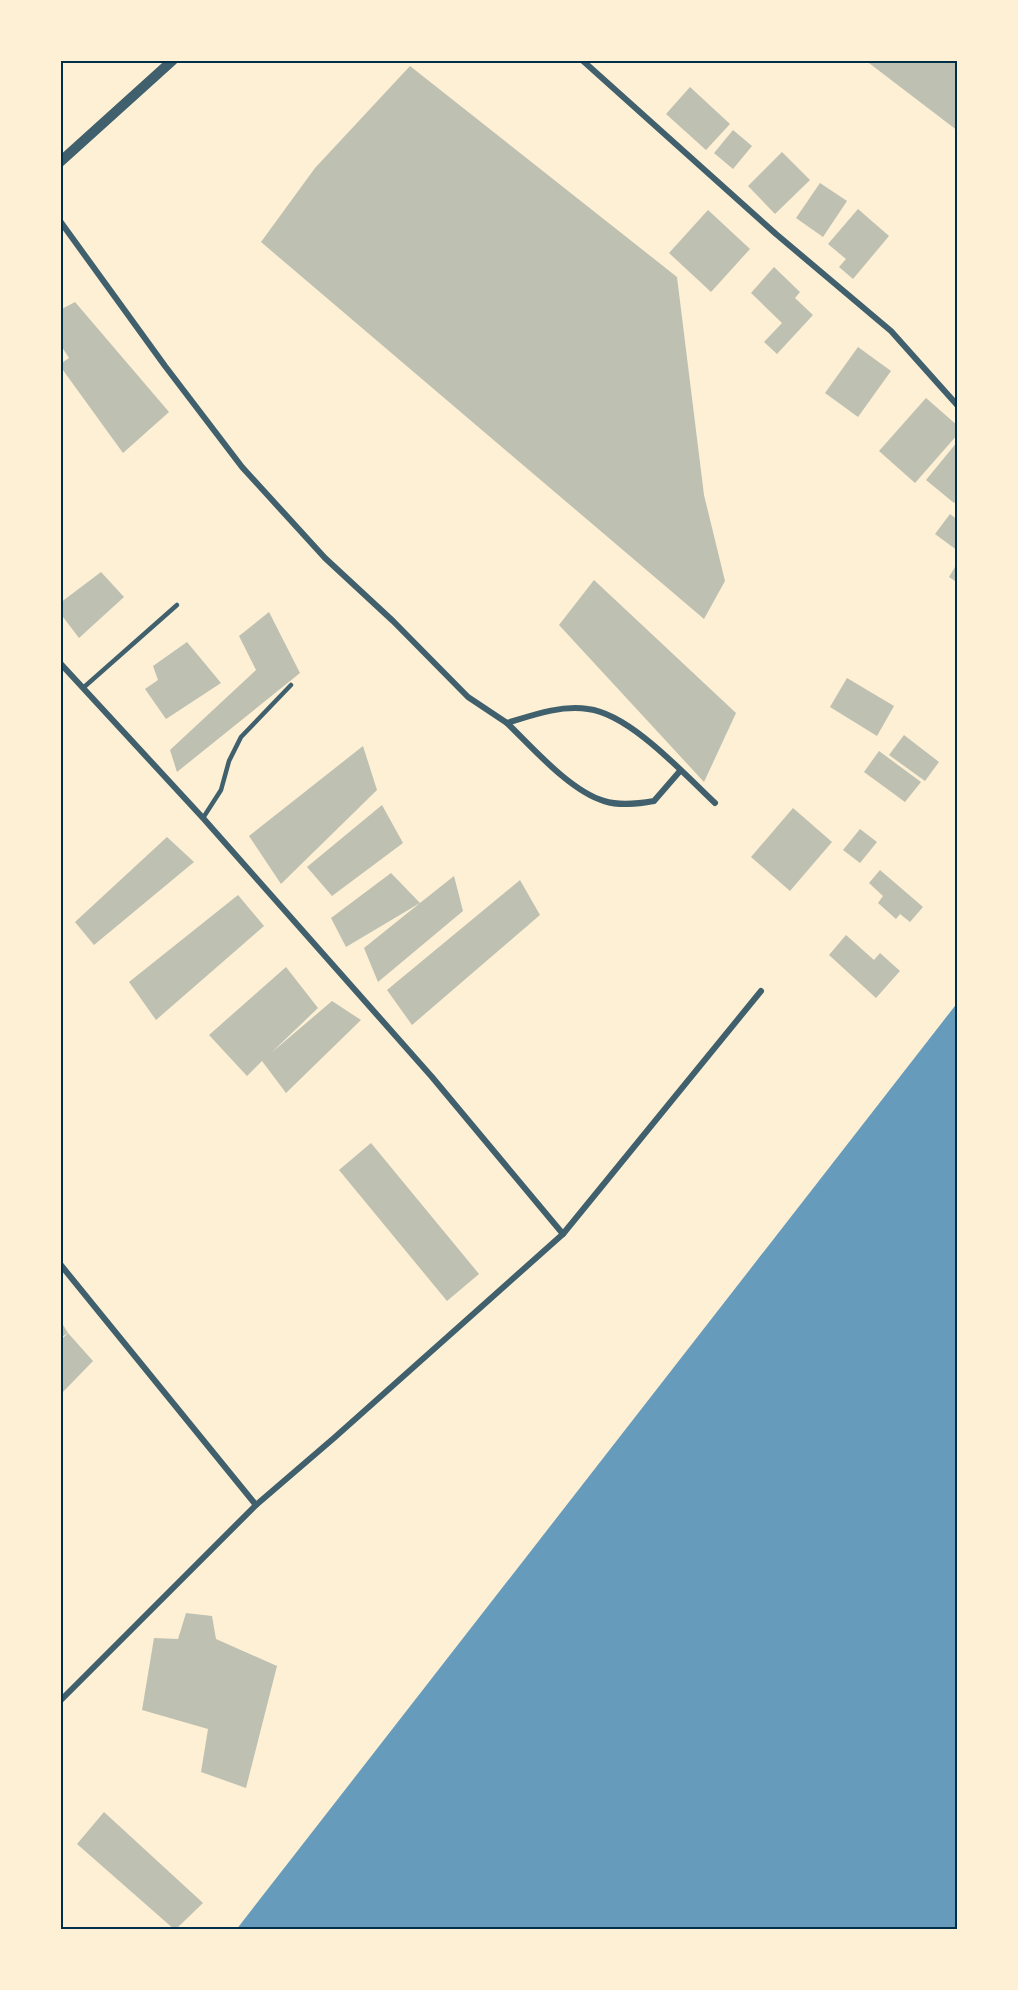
<svg xmlns="http://www.w3.org/2000/svg" width="1018" height="1990" font-family="'Space Grotesk',sans-serif">
  <style>
    .water { fill: #669bbc }
    .building { fill: #bec0b2 }
    .lines { fill: none; stroke-linecap: round; stroke-linejoin: round }
    .service { stroke: #3f606c; stroke-width: 4.5 }
    .minor { stroke: #3f606c; stroke-width: 6 }
    .tertiary { stroke: #3f606c; stroke-width: 10 }
    .neatline { fill: none; stroke: #003049; stroke-width: 2 }
  </style>
  <rect width="100%" height="100%" fill="#fdf0d5"/>
  <polygon class="water" points="958,1002 958,1930 236,1930"/>
  <g class="building">
    <polygon points="865,60 958,60 958,131"/>
    <polygon points="410,66 677,277 704,495 725,581 704,619 261,242 315,168"/>
    <polygon points="690,87 730,124 706,150 666,114"/>
    <polygon points="733,130 752,146 733,169 714,153"/>
    <polygon points="782,152 810,180 775,214 748,186"/>
    <polygon points="820,183 847,201 823,237 796,218"/>
    <polygon points="858,209 889,236 853,279 839,267 846,259 828,244"/>
    <polygon points="708,210 750,249 711,292 669,253"/>
    <polygon points="774,267 800,292 795,298 813,315 777,354 764,342 782,323 751,293"/>
    <polygon points="75,302 169,412 123,453 60,366 60,364 69,358 60,344 60,310"/>
    <polygon points="858,347 891,371 858,417 825,393"/>
    <polygon points="926,398 958,426 958,434 915,483 879,451"/>
    <polygon points="958,441 958,499 954,503 926,480"/>
    <polygon points="950,514 958,520 958,551 935,534"/>
    <polygon points="958,562 958,583 949,577"/>
    <polygon points="101,572 124,597 79,638 60,613 60,603"/>
    <polygon points="594,580 736,713 704,782 559,625"/>
    <polygon points="269,612 300,673 177,772 170,750 256,670 239,636"/>
    <polygon points="187,642 221,683 166,719 145,689 158,680 153,666"/>
    <polygon points="847,678 894,706 877,736 830,707"/>
    <polygon points="904,735 939,762 925,781 889,755"/>
    <polygon points="363,746 377,790 281,884 249,836"/>
    <polygon points="879,751 921,782 905,802 864,772"/>
    <polygon points="382,805 403,843 332,896 307,867"/>
    <polygon points="793,808 832,842 790,891 751,857"/>
    <polygon points="860,829 877,842 860,863 843,850"/>
    <polygon points="167,837 194,862 94,945 75,922"/>
    <polygon points="880,870 923,907 910,922 900,914 896,919 878,903 883,896 869,883"/>
    <polygon points="391,873 420,903 454,876 463,911 378,982 364,948 420,903 346,947 331,918"/>
    <polygon points="520,880 540,915 412,1025 387,990"/>
    <polygon points="238,895 264,926 156,1020 129,982"/>
    <polygon points="846,935 874,960 880,953 900,971 876,998 829,955"/>
    <polygon points="286,967 318,1008 271,1053 332,1001 361,1020 286,1093 262,1061 247,1076 209,1035"/>
    <polygon points="371,1143 479,1274 447,1301 339,1170"/>
    <polygon points="60,1320 68,1333 93,1361 60,1395 60,1341 68,1333 60,1338"/>
    <polygon points="186,1613 212,1616 216,1639 277,1666 246,1788 201,1772 208,1729 142,1710 154,1638 178,1639"/>
    <polygon points="104,1812 203,1903 175,1930 77,1844"/>
  </g>
  <g class="lines">
    <g class="service">
      <polyline points="83,688 177,605"/>
      <polyline points="203,818 221,790 229,761 241,737 291,685"/>
    </g>
    <g class="minor">
      <polyline points="582,60 776,234 891,331 958,406"/>
      <path d="M60 221 165 366 242 467 325 558 393 621 468 697 507 723C533 715 560 705 588 709 630 714 684 774 715 803"/>
      <polyline points="60,663 203,818 432,1077 563,1234"/>
      <path d="M507 723C532 747 570 791 604 801 620 806 637 804 654 801L680 771"/>
      <polyline points="60,1264 256,1505"/>
      <polyline points="60,1701 256,1505 334,1438 563,1234 761,991"/>
    </g>
    <polyline class="tertiary" points="60,162 173,60"/>
  </g>
  <rect width="1018" height="1990" fill="none" stroke="#fdf0d5" stroke-width="123"/>
  <rect x="62" y="62" width="894" height="1866" class="neatline"/>
</svg>
